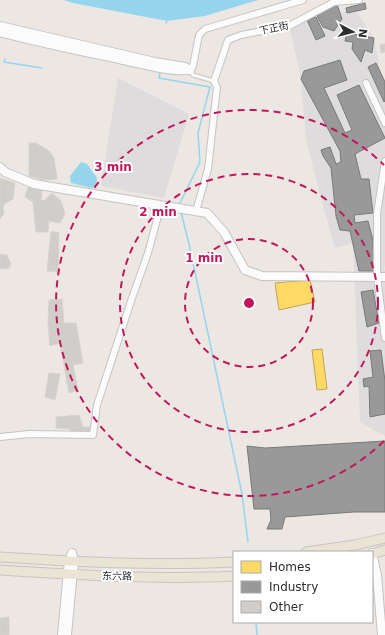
<svg xmlns="http://www.w3.org/2000/svg" width="385" height="635" font-family="'DejaVu Sans','Noto Sans SC',sans-serif">
  <style>
    .industrial { fill: #dfdcde }
    .water { fill: #95d5ee }
    .homes { fill: #ffd966; stroke: #c0a555 }
    .industry { fill: #999; stroke: #797979 }
    .lines { fill: none; stroke-linecap: round; stroke-linejoin: round }
    .stream { stroke: #95d5ee; stroke-width: 1.5 }
    .building { fill: #d0cdca; stroke: #d7d3ce }
    .lane-casing { stroke: #c5c3c3; stroke-width: 5 }
    .street-casing { stroke: #c5c3c3; stroke-width: 8 }
    .secondary-casing { stroke: #c5c3c3; stroke-width: 10 }
    .primary-casing { stroke: #c6c4c3; stroke-width: 11 }
    .lane { stroke: #fcfbfb; stroke-width: 3 }
    .street { stroke: #fcfbfb; stroke-width: 6 }
    .secondary { stroke: #fcfbfb; stroke-width: 8 }
    .primary { stroke: #e9e4d4; stroke-width: 9 }
    .ring { fill: none; stroke: #c2185b; stroke-width: 2; stroke-dasharray: 7 5 }
    .labels { text-anchor: middle; dominant-baseline: central; stroke-width: 4; stroke-linejoin: round; paint-order: stroke }
    .street-label { font-size: 10px; fill: #2d2d2d; stroke: #fff }
    .centre { fill: #c2185b; stroke: #fff; stroke-width: 2 }
    .ring-label { font-size: 12px; text-anchor: middle; font-weight: bold; fill: #c2185b; stroke: #fff; stroke-width: 4; stroke-linejoin: round; paint-order: stroke }
  </style>
  <rect width="100%" height="100%" fill="#ece7e2"/>
  <g class="industrial">
    <polygon points="356,11 374,38 381,73 385,82 385,263 384,270 385,271 385,436 360,422 353,243 335,248 321,198 306,139 300,73 289,26 314,13"/>
    <polygon points="118,78 189,114 164,198 101,186"/>
  </g>
  <g class="water">
    <polygon points="64,0 258,0 205,16 167,21 73,3"/>
    <polygon points="81,162 87,164 97,178 96,186 91,188 71,183 70,176"/>
  </g>
  <g class="homes">
    <polygon points="310,280 315,302 279,310 275,283"/>
    <polygon points="322,349 327,389 317,390 312,350"/>
  </g>
  <g class="industry">
    <polygon points="365,3 366,9 347,13 346,8"/>
    <polygon points="337,4 342,19 334,31 323,27 316,14"/>
    <polygon points="316,17 325,36 316,40 307,20"/>
    <polygon points="347,33 374,38 372,53 365,50 361,62 352,49 353,42 345,41"/>
    <polygon points="340,60 347,80 324,88 345,133 352,130 337,95 359,85 385,138 355,154 361,179 369,179 373,213 354,215 355,223 368,221 373,240 374,271 359,271 350,231 340,230 336,216 331,168 323,156 321,150 330,147 336,164 341,162 340,151 301,79 304,71"/>
    <polygon points="376,63 385,82 385,101 384,102 368,67"/>
    <polygon points="373,290 379,323 367,327 361,292"/>
    <polygon points="381,350 385,381 385,414 370,417 369,386 364,387 363,379 373,377 370,351"/>
    <polygon points="385,441 385,512 354,512 285,517 282,529 267,529 271,520 270,509 254,509 247,446 265,448"/>
  </g>
  <g class="lines">
    <g class="stream">
      <polyline points="166,23 167,21"/>
      <polyline points="5,59 4,62 42,68"/>
      <polyline points="160,73 159,78 210,87 198,133 200,162 179,205"/>
      <polyline points="181,212 189,244 242,494 248,542"/>
      <polyline points="256,622 257,635"/>
    </g>
  </g>
  <g class="building">
    <polygon points="385,44 385,52 381,53 380,45"/>
    <polygon points="29,143 36,143 49,151 54,158 57,179 44,180 29,176"/>
    <polygon points="0,178 15,183 13,199 4,204 3,208 4,213 0,219"/>
    <polygon points="28,187 42,189 41,200 44,201 52,193 61,201 65,214 60,223 49,221 48,232 36,232 33,202 25,197"/>
    <polygon points="51,231 59,233 58,272 47,271"/>
    <polygon points="0,254 7,255 11,264 9,268 0,269"/>
    <polygon points="62,299 64,323 76,323 83,363 73,365 78,390 69,393 60,343 50,346 48,324 49,300"/>
    <polygon points="49,373 60,374 55,400 45,397"/>
    <polygon points="79,415 83,427 90,427 90,432 70,434 70,429 56,428 56,417"/>
    <polygon points="9,617 9,635 0,635 0,618"/>
  </g>
  <g class="lines">
    <defs>
      <polyline id="lane" points="191,71 193,75 214,81"/>
      <g id="street">
        <polyline points="190,70 193,66 199,35 205,29 303,0"/>
        <polyline points="366,83 385,123"/>
        <polyline points="385,161 377,214 377,277 385,338"/>
        <polyline points="196,211 208,169 217,87 214,81 228,40 241,35 289,26 334,2 359,0"/>
        <polyline points="0,437 29,434 93,435 97,405 131,301 148,253 161,205"/>
      </g>
      <g id="secondary">
        <path d="M0 26 155 62 185 67 190 70C168 72 144 64 123 60 82 51 41 43 0 32"/>
        <polyline points="0,167 5,172 34,184 207,213 224,232 245,270 262,276 385,277"/>
        <polyline points="372,553 377,575 382,635"/>
        <polyline points="62,635 69,561 72,553 74,561 67,635"/>
      </g>
      <g id="primary">
        <polyline points="306,552 355,545 385,538"/>
        <polyline points="372,554 385,550"/>
        <path d="M0 557C78 562 156 566 234 562"/>
        <path d="M0 570C78 575 156 580 234 576"/>
      </g>
    </defs>
    <use href="#lane" class="lane-casing"/>
    <use href="#street" class="street-casing"/>
    <use href="#secondary" class="secondary-casing"/>
    <use href="#primary" class="primary-casing"/>
    <use href="#lane" class="lane"/>
    <use href="#street" class="street"/>
    <use href="#secondary" class="secondary"/>
    <use href="#primary" class="primary"/>
  </g>
  <g class="ring">
    <circle cx="249" cy="303" r="64"/>
    <circle cx="249" cy="303" r="129"/>
    <path d="M384 441A193 193 0 1 1 384 165"/>
  </g>
  <g class="labels">
    <g class="street-label">
      <text transform="translate(274 28) rotate(-12)">下正街</text>
      <text transform="translate(117 576) rotate(1)">东六路</text>
    </g>
  </g>
  <circle cx="249" cy="303" r="6" class="centre"/>
  <g class="ring-label">
    <text x="113" y="171">3 min</text>
    <text x="158" y="216">2 min</text>
    <text x="204" y="262">1 min</text>
  </g>
  <rect x="233" y="551" width="140" height="72" fill="#ffffff" stroke="#ababab"/>
  <rect x="241" y="561" width="20" height="12" fill="#ffd966" stroke="#ababab"/>
  <text x="269" y="571" font-size="12" fill="#2d2d2d">Homes</text>
  <rect x="241" y="581" width="20" height="12" fill="#999999" stroke="#ababab"/>
  <text x="269" y="591" font-size="12" fill="#2d2d2d">Industry</text>
  <rect x="241" y="601" width="20" height="12" fill="#d0cdca" stroke="#ababab"/>
  <text x="269" y="611" font-size="12" fill="#2d2d2d">Other</text>
  <g transform="translate(353 32) rotate(97)" stroke="#ffffff" stroke-width="3" paint-order="stroke">
  <path d="M0-3L7 15L0 10L-7 15Z" fill="#2d2d2d"/>
  <text y="-6" font-size="11" font-weight="bold" text-anchor="middle" fill="#2d2d2d">N</text>
  </g>
</svg>
